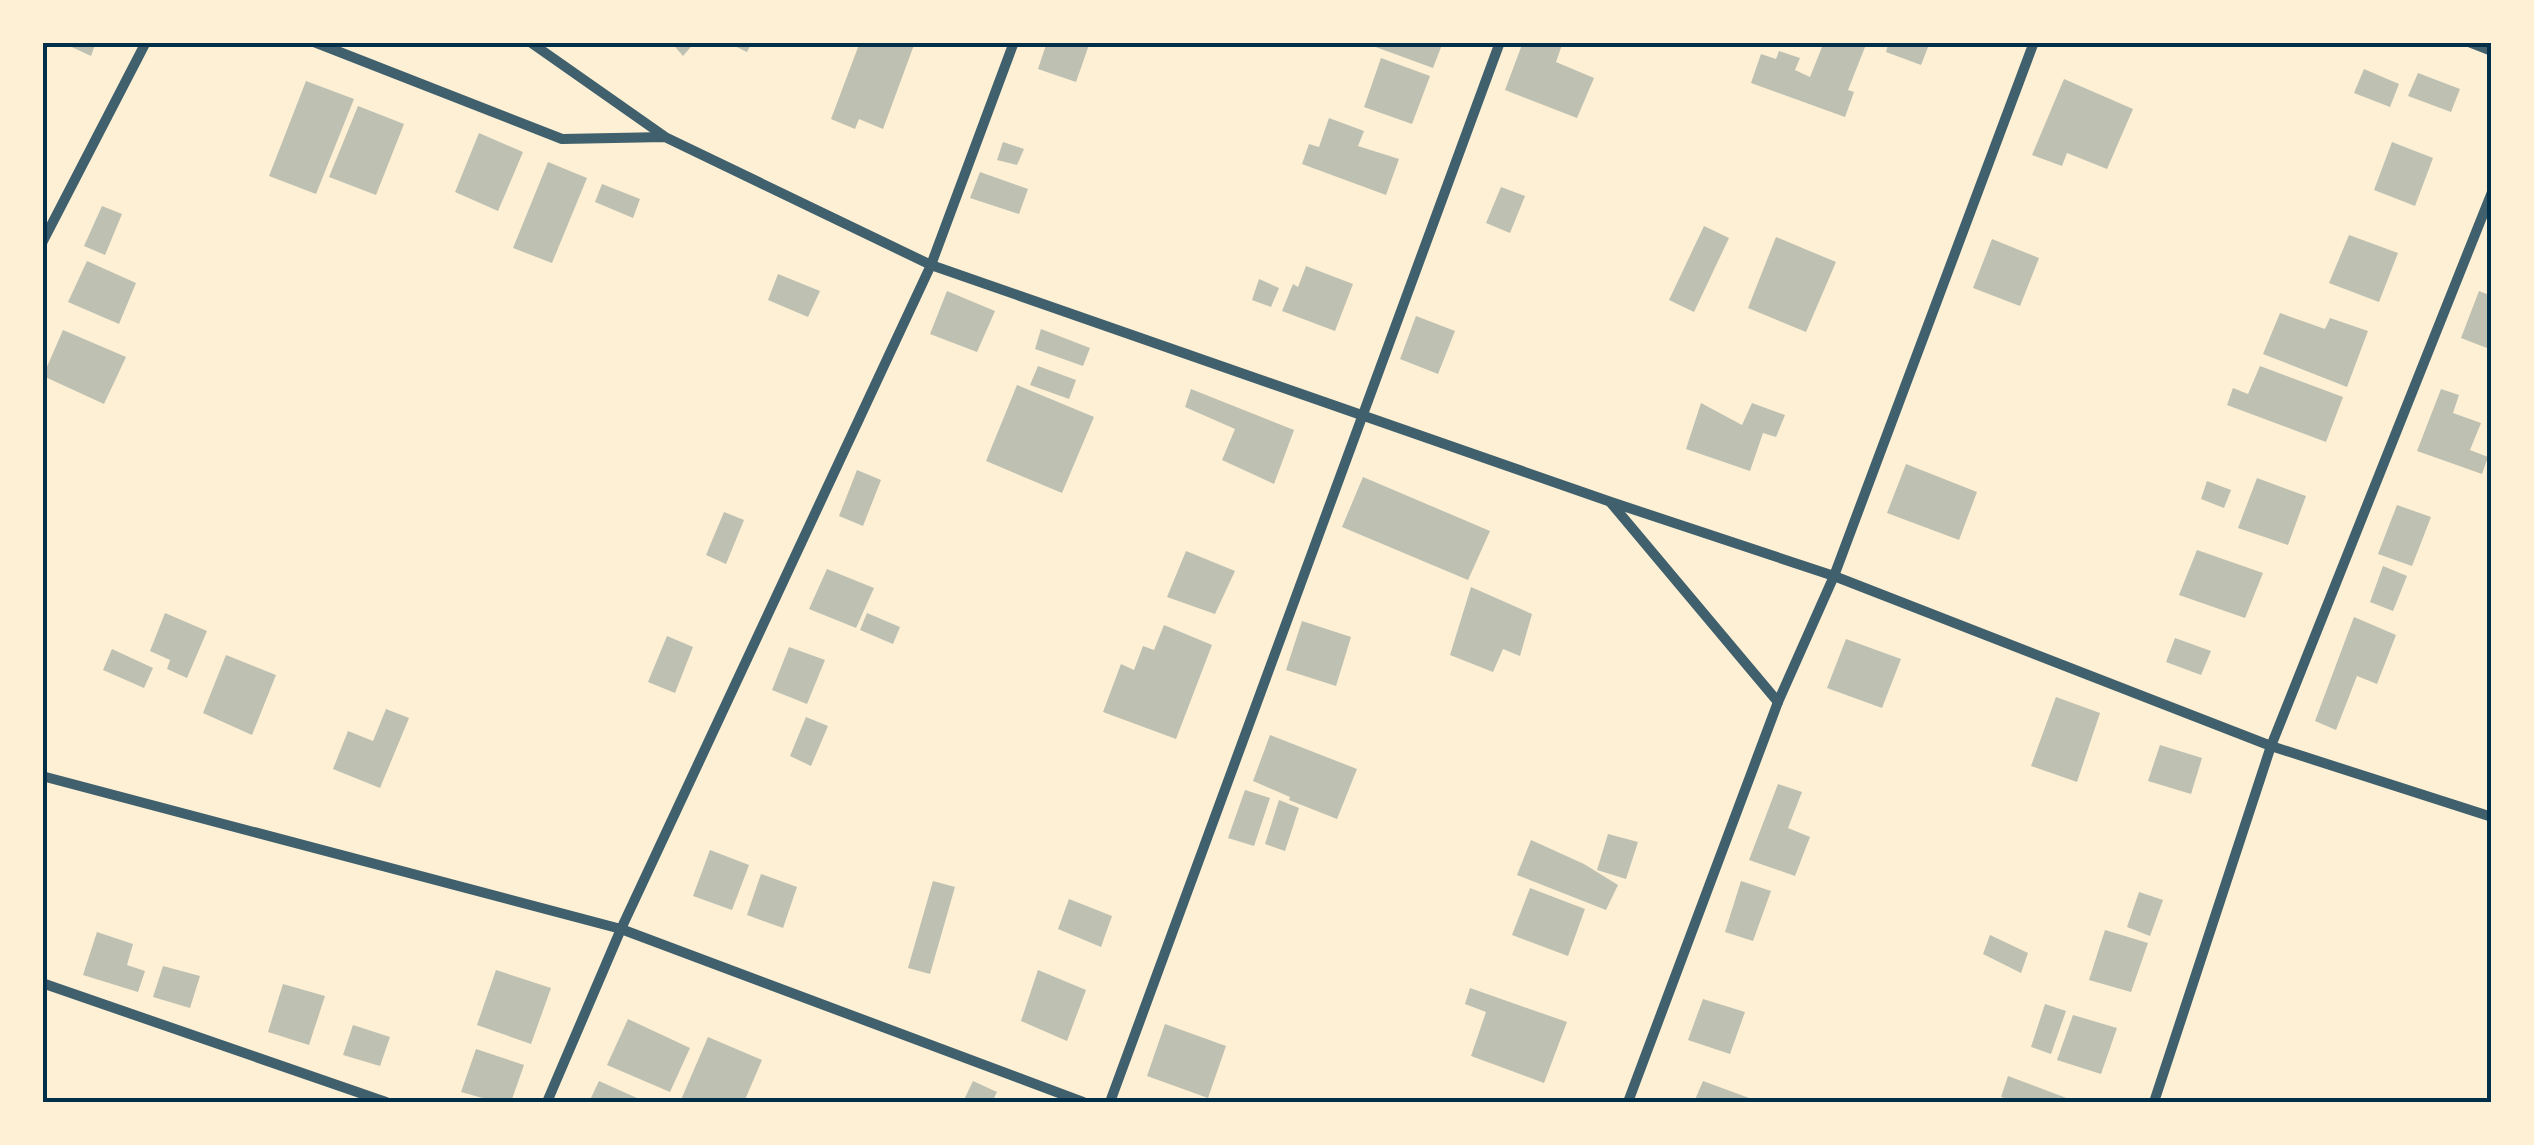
<svg xmlns="http://www.w3.org/2000/svg" width="2534" height="1145" font-family="Signika,sans-serif">
  <style>
    .building { fill: #bec0b2 }
    .lines { fill: none; stroke-linecap: round; stroke-linejoin: round }
    .minor { stroke: #3f606c; stroke-width: 10 }
    .neatline { fill: none; stroke: #003049; stroke-width: 4 }
  </style>
  <rect width="100%" height="100%" fill="#fdf0d5"/>
  <g class="building">
    <polygon points="61,42 96,42 91,56"/>
    <polygon points="671,42 695,42 683,56"/>
    <polygon points="726,42 752,42 747,52"/>
    <polygon points="860,42 914,45 883,129 859,119 855,129 831,119"/>
    <polygon points="1047,42 1090,42 1076,82 1038,69"/>
    <polygon points="1362,42 1443,42 1433,68"/>
    <polygon points="1523,42 1563,42 1556,62 1594,78 1577,118 1505,90"/>
    <polygon points="1824,42 1867,42 1848,90 1854,92 1845,117 1751,83 1761,54 1776,59 1779,51 1800,58 1795,70 1810,77"/>
    <polygon points="1889,42 1930,42 1921,65 1886,52"/>
    <polygon points="1381,58 1430,76 1412,124 1364,107"/>
    <polygon points="2364,69 2399,84 2390,107 2354,93"/>
    <polygon points="2418,73 2460,89 2451,112 2408,96"/>
    <polygon points="2064,79 2133,109 2107,169 2067,153 2062,166 2032,155"/>
    <polygon points="306,81 354,99 316,194 269,176"/>
    <polygon points="358,106 404,124 376,195 329,177"/>
    <polygon points="1329,118 1364,131 1358,146 1399,159 1386,195 1302,164 1309,144 1319,147"/>
    <polygon points="479,133 523,152 498,211 455,192"/>
    <polygon points="1003,142 1024,149 1017,165 997,160"/>
    <polygon points="2392,142 2433,158 2415,206 2374,190"/>
    <polygon points="548,162 587,178 552,263 513,248"/>
    <polygon points="980,172 1028,189 1019,214 970,198"/>
    <polygon points="602,184 640,199 633,218 595,202"/>
    <polygon points="1501,187 1525,196 1510,233 1486,223"/>
    <polygon points="102,206 122,214 105,255 84,246"/>
    <polygon points="1704,226 1729,238 1694,312 1669,300"/>
    <polygon points="2349,235 2398,253 2379,302 2329,283"/>
    <polygon points="1776,237 1836,262 1806,332 1748,308"/>
    <polygon points="1992,239 2039,258 2020,306 1973,288"/>
    <polygon points="87,261 136,283 119,324 68,302"/>
    <polygon points="1306,266 1353,284 1335,331 1282,311 1293,284 1298,287"/>
    <polygon points="778,274 820,291 808,317 768,300"/>
    <polygon points="1259,279 1279,288 1271,307 1252,300"/>
    <polygon points="947,291 995,311 977,352 930,334"/>
    <polygon points="2479,291 2492,296 2492,350 2461,338"/>
    <polygon points="2280,313 2325,329 2330,318 2368,331 2347,387 2263,354"/>
    <polygon points="1416,316 1455,331 1438,374 1400,359"/>
    <polygon points="1041,329 1090,348 1083,366 1035,349"/>
    <polygon points="63,330 126,357 104,404 43,376"/>
    <polygon points="1038,366 1076,380 1069,399 1030,385"/>
    <polygon points="2260,366 2343,397 2326,442 2227,405 2233,388 2248,394"/>
    <polygon points="1017,385 1094,417 1062,493 986,461"/>
    <polygon points="1191,389 1294,430 1274,484 1222,460 1235,429 1185,407"/>
    <polygon points="2441,389 2459,395 2453,413 2481,423 2470,450 2488,457 2482,474 2417,451"/>
    <polygon points="1701,403 1742,425 1752,403 1785,415 1776,437 1763,433 1750,471 1686,449"/>
    <polygon points="1906,464 1977,492 1959,540 1887,513"/>
    <polygon points="857,470 881,480 863,526 839,516"/>
    <polygon points="1363,477 1490,531 1468,580 1342,527"/>
    <polygon points="2257,478 2306,496 2288,545 2238,528"/>
    <polygon points="2207,481 2231,490 2224,508 2201,499"/>
    <polygon points="2397,505 2431,517 2412,566 2378,554"/>
    <polygon points="724,512 744,520 726,564 706,555"/>
    <polygon points="2197,550 2263,573 2245,618 2179,595"/>
    <polygon points="1186,551 1235,571 1215,614 1167,597"/>
    <polygon points="2383,566 2407,576 2393,611 2370,602"/>
    <polygon points="827,569 874,588 856,628 809,609"/>
    <polygon points="1471,587 1532,614 1520,656 1503,649 1493,672 1450,655"/>
    <polygon points="165,613 207,631 187,678 167,669 170,660 150,651"/>
    <polygon points="867,613 900,627 893,644 860,630"/>
    <polygon points="2354,617 2396,635 2377,684 2357,676 2336,730 2315,721"/>
    <polygon points="1302,621 1351,637 1336,686 1286,670"/>
    <polygon points="1164,625 1212,645 1176,739 1103,712 1121,664 1134,670 1143,646 1154,650"/>
    <polygon points="667,636 693,647 675,693 648,682"/>
    <polygon points="2175,638 2211,651 2201,675 2166,662"/>
    <polygon points="1846,639 1901,659 1882,708 1827,688"/>
    <polygon points="789,647 825,660 807,704 772,690"/>
    <polygon points="112,649 153,668 144,688 103,670"/>
    <polygon points="226,655 276,675 252,735 203,713"/>
    <polygon points="2056,697 2100,713 2077,782 2031,766"/>
    <polygon points="386,709 409,718 380,788 333,769 348,731 373,741"/>
    <polygon points="806,717 828,726 811,766 790,756"/>
    <polygon points="1270,735 1357,769 1337,819 1289,800 1290,797 1253,781"/>
    <polygon points="2160,745 2202,758 2191,794 2148,781"/>
    <polygon points="1778,784 1802,792 1788,828 1810,837 1795,876 1749,860"/>
    <polygon points="1245,790 1270,798 1254,846 1228,838"/>
    <polygon points="1279,800 1299,808 1285,851 1265,844"/>
    <polygon points="1608,834 1638,842 1626,879 1597,870"/>
    <polygon points="1531,840 1584,864 1618,885 1606,910 1517,875"/>
    <polygon points="710,850 749,865 732,910 693,896"/>
    <polygon points="761,874 797,887 783,928 747,915"/>
    <polygon points="933,881 955,887 930,974 908,968"/>
    <polygon points="1741,881 1771,891 1753,941 1725,932"/>
    <polygon points="1530,888 1585,909 1568,956 1512,935"/>
    <polygon points="2139,892 2163,900 2150,936 2127,927"/>
    <polygon points="1069,899 1112,916 1101,947 1058,929"/>
    <polygon points="2105,930 2148,943 2131,992 2089,980"/>
    <polygon points="97,932 133,944 127,965 145,971 138,992 83,975"/>
    <polygon points="1990,935 2028,953 2021,973 1983,954"/>
    <polygon points="163,966 200,976 190,1008 153,997"/>
    <polygon points="496,970 551,988 531,1044 477,1025"/>
    <polygon points="1038,970 1086,990 1067,1041 1021,1021"/>
    <polygon points="283,984 325,996 309,1045 268,1032"/>
    <polygon points="1470,988 1567,1022 1544,1083 1471,1056 1486,1012 1465,1004"/>
    <polygon points="1703,999 1745,1012 1730,1054 1688,1040"/>
    <polygon points="2045,1004 2066,1011 2051,1054 2031,1047"/>
    <polygon points="2073,1015 2117,1028 2101,1074 2057,1060"/>
    <polygon points="628,1019 690,1048 670,1092 607,1065"/>
    <polygon points="1165,1024 1226,1046 1208,1098 1147,1076"/>
    <polygon points="353,1025 390,1037 380,1066 343,1055"/>
    <polygon points="708,1037 762,1060 744,1102 680,1102"/>
    <polygon points="476,1049 524,1065 511,1102 497,1102 461,1092"/>
    <polygon points="2008,1076 2077,1102 2016,1102 2001,1097"/>
    <polygon points="599,1081 646,1102 589,1102"/>
    <polygon points="973,1081 997,1092 992,1102 963,1102"/>
    <polygon points="1703,1081 1760,1102 1694,1102"/>
  </g>
  <g class="lines">
    <g class="minor">
      <polyline points="314,42 562,139 665,137 931,265 1611,502 1834,576 2271,746 2492,817"/>
      <polyline points="530,42 664,136"/>
      <polyline points="2469,42 2492,51"/>
      <polyline points="42,243 146,42"/>
      <polyline points="1611,503 1778,702"/>
      <polyline points="42,776 621,929 1083,1102"/>
      <polyline points="42,983 386,1102"/>
      <polyline points="547,1102 621,929 931,265 1014,42"/>
      <polyline points="1110,1102 1500,42"/>
      <polyline points="1628,1102 1778,702 1834,576 2034,42"/>
      <polyline points="2154,1102 2271,746 2492,192"/>
    </g>
  </g>
  <rect width="2534" height="1145" fill="none" stroke="#fdf0d5" stroke-width="90"/>
  <rect x="45" y="45" width="2444" height="1055" class="neatline"/>
</svg>
